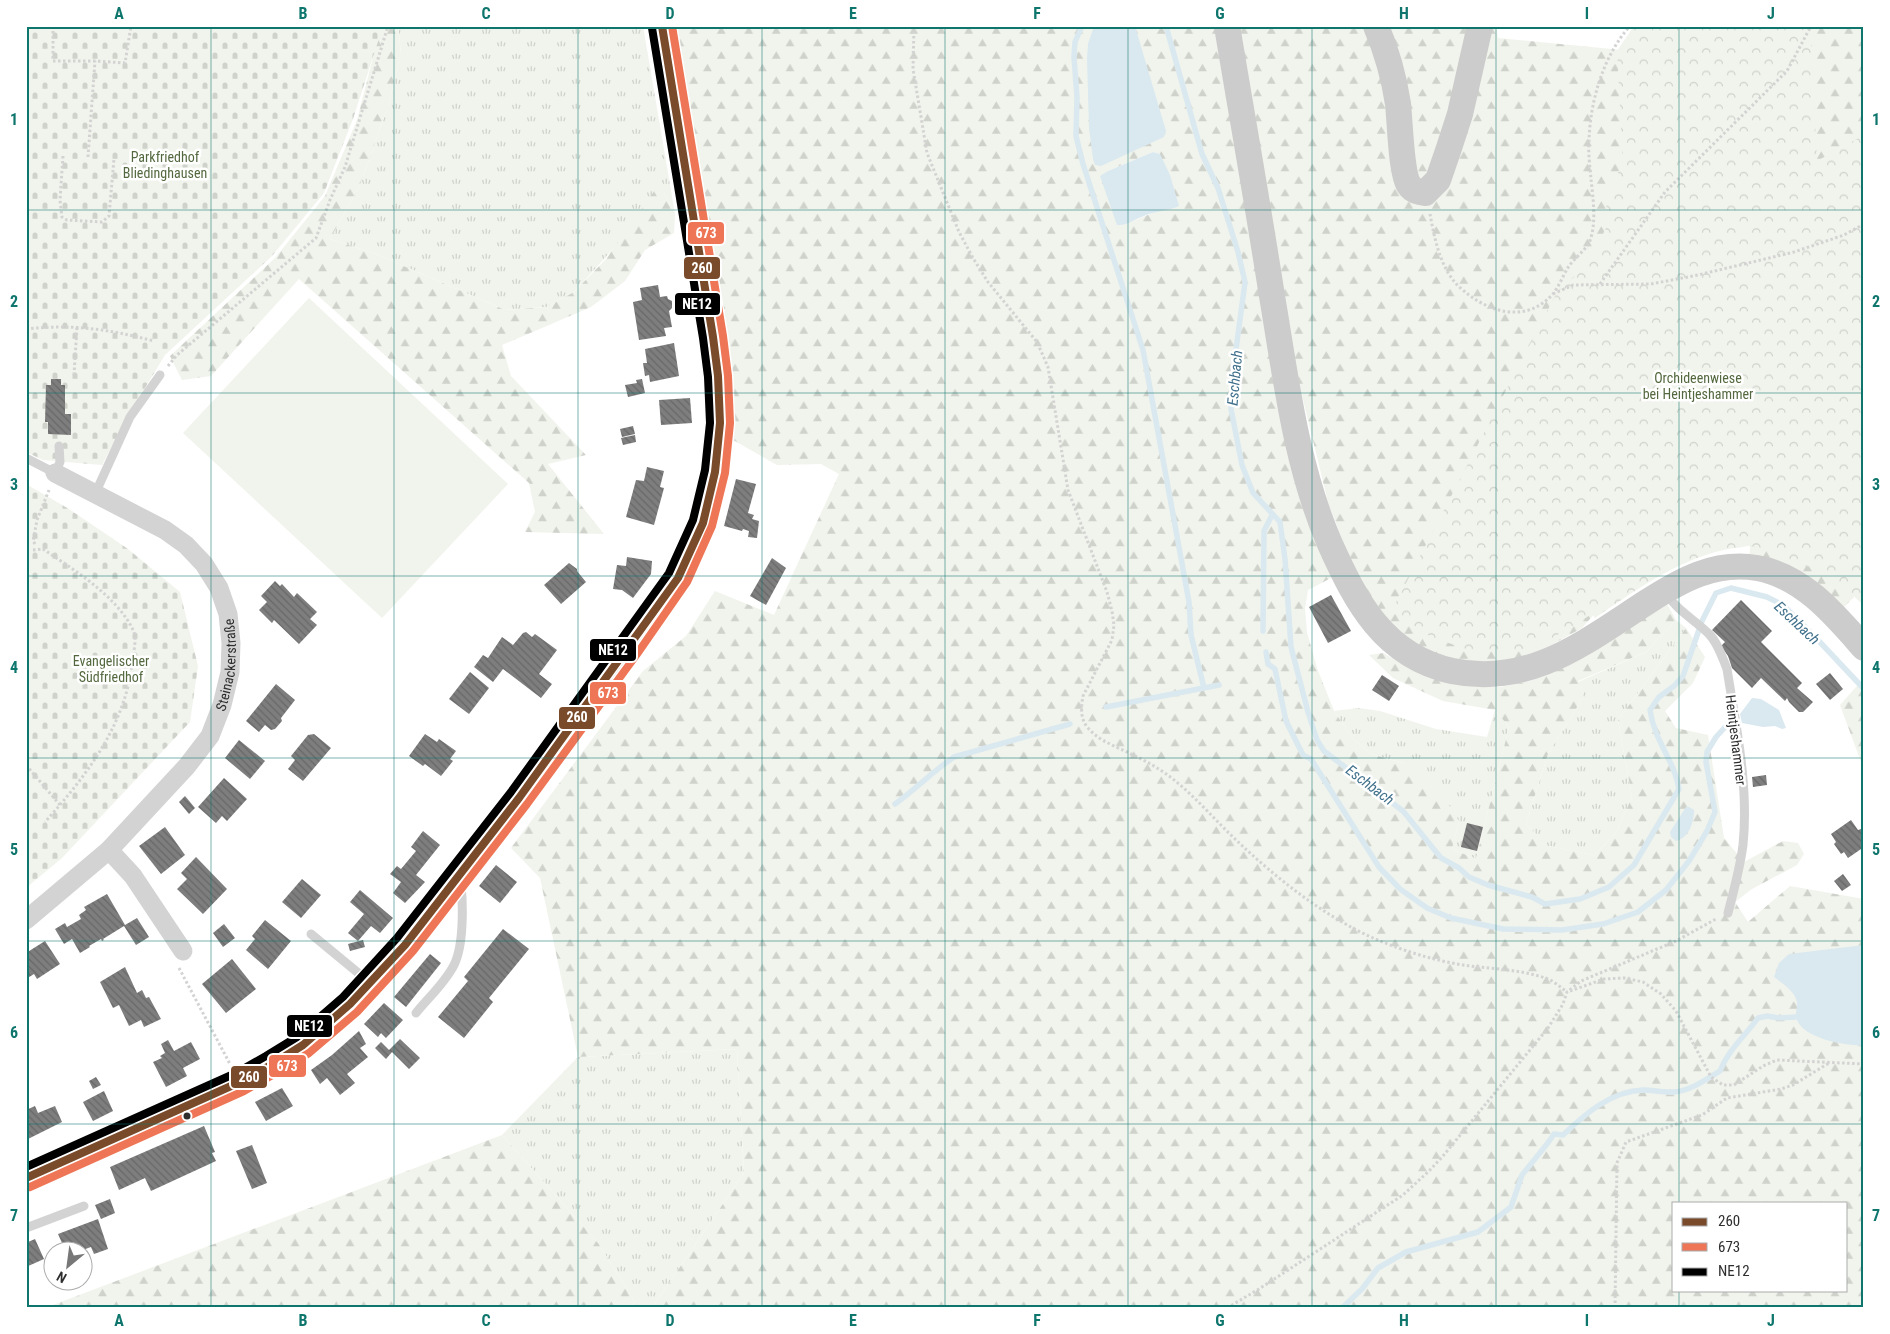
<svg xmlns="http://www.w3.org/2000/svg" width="1890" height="1334" font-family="'Roboto Condensed',sans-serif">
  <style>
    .grass { fill: url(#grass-tufts) }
    .forest { fill: url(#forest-firs); fill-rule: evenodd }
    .cemetery { fill: url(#cemetery-stones) }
    .park { fill: url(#park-crowns) }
    .pitch { fill: #f1f4ec }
    .water { fill: #dae8f0 }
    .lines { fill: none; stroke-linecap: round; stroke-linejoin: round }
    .stream { stroke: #dae8f0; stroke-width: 5.5 }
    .building { fill: url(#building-back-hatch) }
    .path { stroke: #d3d3d3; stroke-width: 3; stroke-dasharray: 2.5 2.5; stroke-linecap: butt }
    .lane { stroke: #d3d3d3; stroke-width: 9 }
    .street { stroke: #d3d3d3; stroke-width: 19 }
    .secondary { stroke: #ccc; stroke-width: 26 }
    .bus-1-casing { stroke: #fff; stroke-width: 11 }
    .bus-2-casing { stroke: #fff; stroke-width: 11 }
    .bus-3-casing { stroke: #fff; stroke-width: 11 }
    .bus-1 { stroke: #7a4b2a; stroke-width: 8 }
    .bus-2 { stroke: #ee7656; stroke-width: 8 }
    .bus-3 { stroke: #000; stroke-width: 8 }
    .grid { fill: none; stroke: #0f766e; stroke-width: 1; stroke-opacity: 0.55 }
    .bus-dot { fill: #2e2e2e; stroke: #fff; stroke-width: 2 }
    .labels { text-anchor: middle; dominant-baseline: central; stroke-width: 5; stroke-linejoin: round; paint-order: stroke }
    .park-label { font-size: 14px; fill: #53683e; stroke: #fff }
    .street-label { font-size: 14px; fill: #2e2e2e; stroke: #fff }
    .water-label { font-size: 15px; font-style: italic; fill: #41718c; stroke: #fff }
    .line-badge { stroke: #fff; stroke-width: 2 }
    .badge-label { font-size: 14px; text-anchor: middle; font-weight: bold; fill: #fff }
    .neatline { fill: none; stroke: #0f766e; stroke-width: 2 }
    .grid-label { font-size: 16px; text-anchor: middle; font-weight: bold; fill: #0f766e }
  </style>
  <defs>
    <pattern id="grass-tufts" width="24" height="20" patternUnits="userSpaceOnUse" patternTransform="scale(1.25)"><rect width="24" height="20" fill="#f1f4ec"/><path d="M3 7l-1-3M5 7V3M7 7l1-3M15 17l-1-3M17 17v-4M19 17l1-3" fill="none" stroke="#cfd2cb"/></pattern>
    <pattern id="forest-firs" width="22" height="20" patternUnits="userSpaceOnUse" patternTransform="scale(1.25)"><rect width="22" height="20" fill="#f1f4ec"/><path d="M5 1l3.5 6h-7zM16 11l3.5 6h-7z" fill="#cfd2cb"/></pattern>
    <pattern id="cemetery-stones" width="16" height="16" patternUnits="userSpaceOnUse" patternTransform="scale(1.25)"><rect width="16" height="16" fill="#f1f4ec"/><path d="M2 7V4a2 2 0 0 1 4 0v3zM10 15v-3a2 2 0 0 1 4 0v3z" fill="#cfd2cb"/></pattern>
    <pattern id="park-crowns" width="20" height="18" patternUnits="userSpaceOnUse" patternTransform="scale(1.25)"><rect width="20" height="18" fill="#f1f4ec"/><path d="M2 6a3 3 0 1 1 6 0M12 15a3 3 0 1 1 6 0" fill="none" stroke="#cfd2cb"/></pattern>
    <pattern id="building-back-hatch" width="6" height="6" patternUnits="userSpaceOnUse" patternTransform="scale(1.25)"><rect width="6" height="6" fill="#7e7e7e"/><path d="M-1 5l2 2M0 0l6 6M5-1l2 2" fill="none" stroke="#686868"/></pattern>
  </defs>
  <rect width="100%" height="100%" fill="#fff"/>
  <g class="grass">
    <polygon points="398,26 643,26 675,214 664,193 574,292 547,307 505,310 376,254 330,239 360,185 389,103 401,53"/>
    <polygon points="1676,620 1686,628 1618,720 1632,797 1616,833 1594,855 1547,846 1526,824 1548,754 1584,696 1578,682 1646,652"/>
    <polygon points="1359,708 1380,711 1436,729 1487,737 1495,710 1509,727 1476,859 1452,849 1459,821 1403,763 1371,754 1353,739 1334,711"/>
    <polygon points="737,1049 744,1173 652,1308 639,1308 598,1243 502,1135 578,1057"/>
  </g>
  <g class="forest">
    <polygon points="381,26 398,26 401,53 389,103 360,185 330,239 376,254 505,310 547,307 574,292 606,259 655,190 664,193 675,214 674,233 645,250 625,281 591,307 502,345 511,376 586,455 548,464 604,534 525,532 535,512 529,483 299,279 211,376 182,380 170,356 275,258 325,196 357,120"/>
    <path d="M674 26H1218L1335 576 1308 590 1305 609 1307 632 1317 668 1334 711 1353 739 1371 754 1403 763 1442 794 1459 821 1452 849 1476 859 1509 727 1495 710 1443 701 1393 678 1369 655 1383 653 1415 671 1479 687H1500L1530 681 1565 667 1666 602 1676 620 1646 652 1578 681 1584 696 1548 754 1526 824 1548 846 1594 855 1616 833 1632 797 1618 720 1686 628 1705 657 1693 683 1665 711 1676 728 1708 735 1724 838 1744 862 1783 841 1798 843 1804 854 1797 865 1752 889 1735 902 1748 922 1790 886 1864 899V1308H652L744 1173 737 1049 578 1057 540 878 511 848 643 671 686 636 715 591 774 615 839 474 821 464 777 465 733 440 732 377ZM1153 152 1160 154 1155 212 1133 221 1117 225 1108 171ZM1674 1203H1846V1290H1674Z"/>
    <polygon points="1237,26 1496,26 1498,38 1653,53 1742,26 1864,26 1864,472 1610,596 1582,628 1526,659 1486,664 1444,659 1413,644 1372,605 1348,555 1328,502 1297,375"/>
    <polygon points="1752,532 1860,591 1841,610 1749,558"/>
    <polygon points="1864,678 1864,770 1840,705"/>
    <polygon points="502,1135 598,1243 639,1308 45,1308"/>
  </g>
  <g class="cemetery">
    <polygon points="26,26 383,26 353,119 324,193 272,256 165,355 128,416 102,465 43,460 26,452"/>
    <polygon points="26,484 69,509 128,549 180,592 198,666 190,722 62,858 26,888"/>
  </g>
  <path class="park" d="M1634 26H1810L1817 161 1864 135V606L1833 576 1790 560 1788 562C1776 555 1764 547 1750 546 1745 546 1739 548 1734 548 1683 556 1637 589 1595 618L1592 614 1539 646 1507 652 1472 651 1431 637 1392 610 1556 294 1574 277 1592 256 1607 226 1606 197 1623 163 1617 51Z"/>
  <polygon class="pitch" points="309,298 508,484 382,618 183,433"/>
  <g class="water">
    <polygon points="1094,26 1135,26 1166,131 1164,137 1101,166 1095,165 1093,159 1089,128 1087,58 1088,44"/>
    <path d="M1153 152 1160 154 1170 175 1179 206C1168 211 1155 211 1144 216 1135 219 1127 226 1117 225L1100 176 1108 171Z"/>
    <polygon points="1752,698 1761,699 1779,710 1786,728 1782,729 1775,726 1763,727 1742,723 1740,714"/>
    <path d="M1686 807H1689L1694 810C1694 822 1689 838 1676 841L1671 837 1670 832Z"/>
    <path d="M1864 945V1046C1845 1045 1801 1039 1796 1017 1795 1013 1798 1007 1797 1002 1795 991 1782 983 1774 977L1779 963 1789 954Z"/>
  </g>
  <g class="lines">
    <g class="stream">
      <polyline points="1082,26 1075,42 1074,57 1077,97 1076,136 1083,164 1143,350 1189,602 1191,635 1204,688"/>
      <path d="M1166 26 1202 154 1218 188 1238 252 1245 282 1233 372 1231 409 1242 465 1253 493 1280 522 1285 559 1291 647 1308 712 1317 740 1324 751 1403 811 1441 858 1459 868 1469 877 1488 885 1532 897 1545 904 1580 899 1609 887 1634 865 1679 789C1675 761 1654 741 1650 710L1659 697 1674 686 1683 676 1702 621 1716 593 1731 588 1767 597 1783 605 1817 639 1864 689"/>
      <polyline points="1263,631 1264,531 1272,515"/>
      <polyline points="1266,652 1268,664 1275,669 1286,721 1303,755 1311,759 1379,867 1400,889 1427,908 1451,918 1503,929 1562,930 1603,924 1638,912 1666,890 1689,861 1707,831 1715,812 1706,762 1707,752 1716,737 1727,725"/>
      <polyline points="1106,707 1219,685"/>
      <path d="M895 804C916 789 933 771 954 757L1070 724"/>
      <path d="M1342 1308 1362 1289 1378 1268 1406 1252 1478 1232 1511 1207 1522 1175 1547 1144 1554 1134 1563 1135C1585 1114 1611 1091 1643 1090 1653 1090 1664 1093 1674 1092 1690 1091 1707 1079 1720 1071 1728 1050 1745 1036 1758 1018L1767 1016 1779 1018 1796 1017"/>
    </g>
  </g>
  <g class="building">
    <polygon points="658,285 660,297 667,296 668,299 672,301 672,308 669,311 672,327 664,328 666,336 639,340 633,302 642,300 640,288"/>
    <polygon points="674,343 679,376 650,382 649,375 645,376 643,363 647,363 645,349"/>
    <polygon points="51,379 61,379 61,385 65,385 65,414 71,414 71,435 48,434 48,422 45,422 46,385 51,385"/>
    <polygon points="642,379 645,393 628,397 625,385 637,383 636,380"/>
    <polygon points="690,398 692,423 661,425 659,400"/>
    <polygon points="633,426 635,434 622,437 620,429"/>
    <polygon points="635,435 636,442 623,445 621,438"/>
    <polygon points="647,467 664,471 660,487 664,488 654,525 626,517 636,480 644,481"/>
    <polygon points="736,479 756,484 748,513 754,515 752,519 759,521 757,538 748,537 749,531 743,529 742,531 724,526"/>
    <polygon points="627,557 652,561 651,574 633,598 622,590 613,589 617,565 626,566"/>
    <polygon points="772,558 786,568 766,605 750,596"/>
    <polygon points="569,563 577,569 577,571 586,582 561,604 544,585"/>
    <polygon points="275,581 280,586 282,584 294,597 297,593 317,612 310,619 317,625 299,644 274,620 272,623 259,610 267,602 261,596"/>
    <polygon points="1331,595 1351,631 1328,643 1309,607"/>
    <polygon points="1741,600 1772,631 1761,642 1802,683 1797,688 1813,702 1803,712 1799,712 1789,702 1787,698 1785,701 1761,678 1752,688 1732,668 1728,656 1721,646 1725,642 1712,630"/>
    <polygon points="526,632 532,637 535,634 557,650 539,674 552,684 541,698 503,669 493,682 474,667 483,655 488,658 502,637 513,645 523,633"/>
    <polygon points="470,672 489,688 469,714 449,699"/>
    <polygon points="1830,673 1843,689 1830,700 1816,684"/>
    <polygon points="1382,675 1399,686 1389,701 1372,690"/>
    <polygon points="276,684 295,700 281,718 282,721 275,729 271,730 265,725 259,732 246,721"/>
    <polygon points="314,734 331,748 303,781 288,769 295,760 291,756 308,735"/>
    <polygon points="425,734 437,742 439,739 456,751 450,759 453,761 441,776 425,764 423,766 409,756"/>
    <polygon points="239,740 265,761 250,779 225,758"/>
    <polygon points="1766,775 1767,785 1753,787 1752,777"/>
    <polygon points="224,778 247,799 227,821 222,816 216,823 198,807"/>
    <polygon points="185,796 195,808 189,814 179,802"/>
    <polygon points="1851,820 1858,830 1861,829 1864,832 1864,847 1848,858 1844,852 1841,854 1834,844 1836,842 1831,834"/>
    <polygon points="1467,823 1483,827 1477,851 1461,847"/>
    <polygon points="165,827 185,855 161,874 139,846"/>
    <polygon points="423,831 440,845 416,875 425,882 405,903 393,893 401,882 390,874 397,866 401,869 416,851 411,847"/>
    <polygon points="196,857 227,889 203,914 177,889 187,879 181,873"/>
    <polygon points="496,865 517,882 500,903 479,886"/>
    <polygon points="1843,874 1851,885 1842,891 1834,881"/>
    <polygon points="302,879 321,895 301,918 282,902"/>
    <polygon points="360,890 393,918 380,933 371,926 358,941 348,933 364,914 350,902"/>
    <polygon points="107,894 125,925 137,918 149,937 136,945 124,926 103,939 104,940 102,941 101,939 89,946 90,947 80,953 72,939 64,944 55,929 65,923 67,927 81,919 79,915 86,910 84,907"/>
    <polygon points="265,920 291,941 268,969 246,950 255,939 252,936"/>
    <polygon points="224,924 235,938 223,947 213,933"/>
    <polygon points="503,929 529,949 489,998 493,1002 464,1038 438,1017 468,981 464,977"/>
    <polygon points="363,940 365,947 350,951 348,944"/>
    <polygon points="45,941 60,964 37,979 34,974 26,979 26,953"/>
    <polygon points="430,954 441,963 406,1007 394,997"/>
    <polygon points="232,959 256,989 226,1013 202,984"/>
    <polygon points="125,967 137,993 142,990 146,998 149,997 161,1019 144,1027 141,1020 129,1026 119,1005 113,1008 100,982"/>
    <polygon points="384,1003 403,1020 386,1038 381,1033 378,1037 364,1024"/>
    <polygon points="359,1031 366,1044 360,1048 368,1057 347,1074 355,1083 340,1095 327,1078 320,1084 311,1070 332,1055"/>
    <polygon points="400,1039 420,1058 409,1069 392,1052 386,1059 375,1048 381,1042 389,1050"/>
    <polygon points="168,1040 174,1051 191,1042 200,1059 183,1068 187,1076 166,1087 153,1062 162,1058 160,1056 165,1053 161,1044"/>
    <polygon points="96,1077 101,1085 93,1089 89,1081"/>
    <polygon points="282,1088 293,1106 266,1121 255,1102"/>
    <polygon points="104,1091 113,1111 93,1121 83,1102"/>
    <polygon points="35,1106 38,1113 55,1106 62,1122 26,1140 26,1110"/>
    <polygon points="204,1126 215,1152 212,1153 216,1161 151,1191 145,1178 119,1190 110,1167"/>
    <polygon points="252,1145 267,1183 252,1189 236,1151"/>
    <polygon points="110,1199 115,1213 101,1219 95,1205"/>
    <polygon points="98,1219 108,1249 94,1254 91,1247 77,1252 66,1252 58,1234"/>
    <polygon points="26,1239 28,1242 35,1239 44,1259 26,1267"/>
  </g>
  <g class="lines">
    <g class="path">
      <polyline points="53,26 53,61 95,61 125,63 131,26"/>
      <path d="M914 26 913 69 927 153 959 232 973 258 988 282 1037 342 1048 367 1068 490 1107 592 1112 611 1114 625 1112 640 1083 696C1081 707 1080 719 1088 728 1100 742 1118 747 1133 755 1146 761 1158 768 1169 776 1193 794 1213 818 1235 839 1275 877 1322 915 1373 938 1401 950 1432 960 1463 965 1490 969 1519 969 1545 978 1553 980 1560 987 1567 992"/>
      <polyline points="63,156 60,200 62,217 67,220 102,222 109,216 114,159"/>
      <polyline points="88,157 95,61"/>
      <path d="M1430 214C1435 241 1441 273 1464 291 1490 313 1526 323 1552 295 1559 287 1563 275 1569 266 1575 258 1584 251 1589 243 1597 225 1593 198 1591 179 1590 167 1588 154 1589 141 1590 102 1603 56 1630 26"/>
      <polyline points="1600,284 1665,192 1787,71 1811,26"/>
      <polyline points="1553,294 1573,285 1651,284 1698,275 1794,252 1844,235 1864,224"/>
      <path d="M26 329C75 324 107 329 154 341"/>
      <polyline points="168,366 177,355 316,238 330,200 345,167 388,26"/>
      <polyline points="74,375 77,327"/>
      <polyline points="35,544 33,541 37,520 49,490"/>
      <path d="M33 550 43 549C74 570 117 596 133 630 137 638 134 649 133 657 127 723 88 774 45 822"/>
      <polyline points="26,765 60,805"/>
      <polyline points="179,968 230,1064"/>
      <polyline points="1570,991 1604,979 1624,978 1643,982 1661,994 1676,1011 1711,1077 1723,1085 1734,1085 1763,1066 1777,1060 1864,1064"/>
      <polyline points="1227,1308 1259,1289 1403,1195 1429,1171 1443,1156 1548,1028 1563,1004 1567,992 1581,981 1676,941 1716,919"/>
      <polyline points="1615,1308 1617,1163 1626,1142 1702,1115 1727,1098 1781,1089 1793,1085 1829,1063"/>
    </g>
    <g class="lane">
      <polyline points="26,458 55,473 60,462 59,446"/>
      <polyline points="95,494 130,417 160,375"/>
      <path d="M1666 593C1677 611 1694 619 1709 634 1718 643 1722 657 1727 669 1736 726 1749 786 1743 845 1740 868 1734 890 1728 913"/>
      <polyline points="311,934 368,981"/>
      <path d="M416 1013C428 998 445 983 454 965 464 945 463 905 461 884"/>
      <polyline points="26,1228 84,1206"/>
    </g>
    <g class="street">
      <polyline points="109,850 133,876 183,951"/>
      <path id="s1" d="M26 920 109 850 187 766 210 736 222 705 230 672 231 643 228 614 219 588 204 564 186 545 165 530 55 473"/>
    </g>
    <g class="secondary">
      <path d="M1227 26C1242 116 1258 206 1272 296 1286 379 1296 466 1330 544 1356 602 1384 656 1452 671 1530 687 1585 642 1647 602 1681 580 1715 561 1757 568 1803 576 1835 615 1864 648"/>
      <path d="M1376 26C1387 52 1394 77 1398 104 1400 121 1401 173 1409 185 1413 191 1419 192 1425 193L1438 180 1449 148 1460 114 1480 26"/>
      <polyline points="26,1178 240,1082 271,1065 303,1045 350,1004 405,945 460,876 519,798 629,648 678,578 703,523 715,472 720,423 718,376 713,337 662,26"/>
    </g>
    <defs>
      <polyline id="bus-1" points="26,1178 240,1082 271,1065 303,1045 350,1004 405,945 519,798 678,578 703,523 715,472 720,423 718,376 713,337 662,26"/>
      <polyline id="bus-2" points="30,1187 244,1091 276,1073 309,1053 357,1012 413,951 527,804 637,654 687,582 712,526 725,473 730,423 728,376 723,336 672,26"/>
      <polyline id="bus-3" points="26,1167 236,1073 266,1056 297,1037 343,997 397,938 511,792 669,573 693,520 705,470 710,423 708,377 703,338 652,28"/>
    </defs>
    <use href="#bus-1" class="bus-1-casing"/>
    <use href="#bus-2" class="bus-2-casing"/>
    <use href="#bus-3" class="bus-3-casing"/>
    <use href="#bus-1" class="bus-1"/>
    <use href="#bus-2" class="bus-2"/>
    <use href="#bus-3" class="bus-3"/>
  </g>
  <path class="grid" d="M211 26V1308M394 26V1308M578 26V1308M762 26V1308M945 26V1308M1128 26V1308M1312 26V1308M1496 26V1308M1679 26V1203M26 210H1864M26 393H1864M26 576H1864M26 758H1864M26 941H1864M26 1124H1864M1679 1290V1308"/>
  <circle class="bus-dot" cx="187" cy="1116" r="4.5"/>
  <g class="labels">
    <g class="park-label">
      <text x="165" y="157">Parkfriedhof<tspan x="165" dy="16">Bliedinghausen</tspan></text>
      <text x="1698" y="378">Orchideenwiese<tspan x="1698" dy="16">bei Heintjeshammer</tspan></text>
      <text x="111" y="661">Evangelischer<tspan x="111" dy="16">Südfriedhof</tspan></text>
    </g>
    <g class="street-label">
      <text stroke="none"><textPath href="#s1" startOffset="335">Steinackerstraße</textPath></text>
      <text transform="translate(1736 740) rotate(83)">Heintjeshammer</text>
    </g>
    <g class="water-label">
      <text transform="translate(1235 378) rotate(-85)">Eschbach</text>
      <text transform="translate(1797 623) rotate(43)">Eschbach</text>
      <text transform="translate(1370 785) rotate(37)">Eschbach</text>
    </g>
  </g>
  <g class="line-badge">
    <rect x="687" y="221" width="38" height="24" rx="5" fill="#ee7656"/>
    <rect x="683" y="256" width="38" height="24" rx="5" fill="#7a4b2a"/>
    <rect x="674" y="292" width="47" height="24" rx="5" fill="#000"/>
    <rect x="589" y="638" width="48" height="24" rx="5" fill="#000"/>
    <rect x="589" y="681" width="38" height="24" rx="5" fill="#ee7656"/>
    <rect x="558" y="706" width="38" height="24" rx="5" fill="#7a4b2a"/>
    <rect x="286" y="1014" width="47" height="24" rx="5" fill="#000"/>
    <rect x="268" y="1054" width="39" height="24" rx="5" fill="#ee7656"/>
    <rect x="230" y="1065" width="38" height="24" rx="5" fill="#7a4b2a"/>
  </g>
  <g class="badge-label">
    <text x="706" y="238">673</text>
    <text x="702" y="273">260</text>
    <text x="697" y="309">NE12</text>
    <text x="613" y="655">NE12</text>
    <text x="608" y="698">673</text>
    <text x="577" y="722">260</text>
    <text x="309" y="1031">NE12</text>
    <text x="287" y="1071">673</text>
    <text x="249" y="1082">260</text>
  </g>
  <rect width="1890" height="1334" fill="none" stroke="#ffffff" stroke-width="55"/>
  <rect x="1672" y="1202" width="175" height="90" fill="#ffffff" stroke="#ababab"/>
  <rect x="1682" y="1218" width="25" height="8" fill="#7a4b2a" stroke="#ababab"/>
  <text x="1718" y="1226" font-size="15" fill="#2e2e2e">260</text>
  <rect x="1682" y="1243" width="25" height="8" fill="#ee7656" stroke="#ababab"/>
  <text x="1718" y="1252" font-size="15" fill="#2e2e2e">673</text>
  <rect x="1682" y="1268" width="25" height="8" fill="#000000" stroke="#ababab"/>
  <text x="1718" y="1276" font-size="15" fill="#2e2e2e">NE12</text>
  <g transform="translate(68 1266) rotate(209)"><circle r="24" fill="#ffffff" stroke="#ababab"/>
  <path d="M0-4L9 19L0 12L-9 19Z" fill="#777777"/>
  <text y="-8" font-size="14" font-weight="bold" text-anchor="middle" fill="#2e2e2e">N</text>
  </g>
  <rect x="28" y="28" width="1834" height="1278" class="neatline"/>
  <g class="grid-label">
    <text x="119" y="19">A</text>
    <text x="303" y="19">B</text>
    <text x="486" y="19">C</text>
    <text x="670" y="19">D</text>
    <text x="853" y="19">E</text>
    <text x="1037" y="19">F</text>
    <text x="1220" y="19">G</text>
    <text x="1404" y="19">H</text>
    <text x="1587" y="19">I</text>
    <text x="1771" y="19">J</text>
    <text x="14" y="125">1</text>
    <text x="1876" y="125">1</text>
    <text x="14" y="307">2</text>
    <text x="1876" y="307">2</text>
    <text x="14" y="490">3</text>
    <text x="1876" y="490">3</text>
    <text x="14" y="673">4</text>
    <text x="1876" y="673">4</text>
    <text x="14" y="855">5</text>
    <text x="1876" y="855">5</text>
    <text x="14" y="1038">6</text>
    <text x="1876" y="1038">6</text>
    <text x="14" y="1221">7</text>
    <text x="1876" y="1221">7</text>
    <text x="119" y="1326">A</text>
    <text x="303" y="1326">B</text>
    <text x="486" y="1326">C</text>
    <text x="670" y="1326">D</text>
    <text x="853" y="1326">E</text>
    <text x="1037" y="1326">F</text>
    <text x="1220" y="1326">G</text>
    <text x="1404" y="1326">H</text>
    <text x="1587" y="1326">I</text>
    <text x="1771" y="1326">J</text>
  </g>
</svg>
